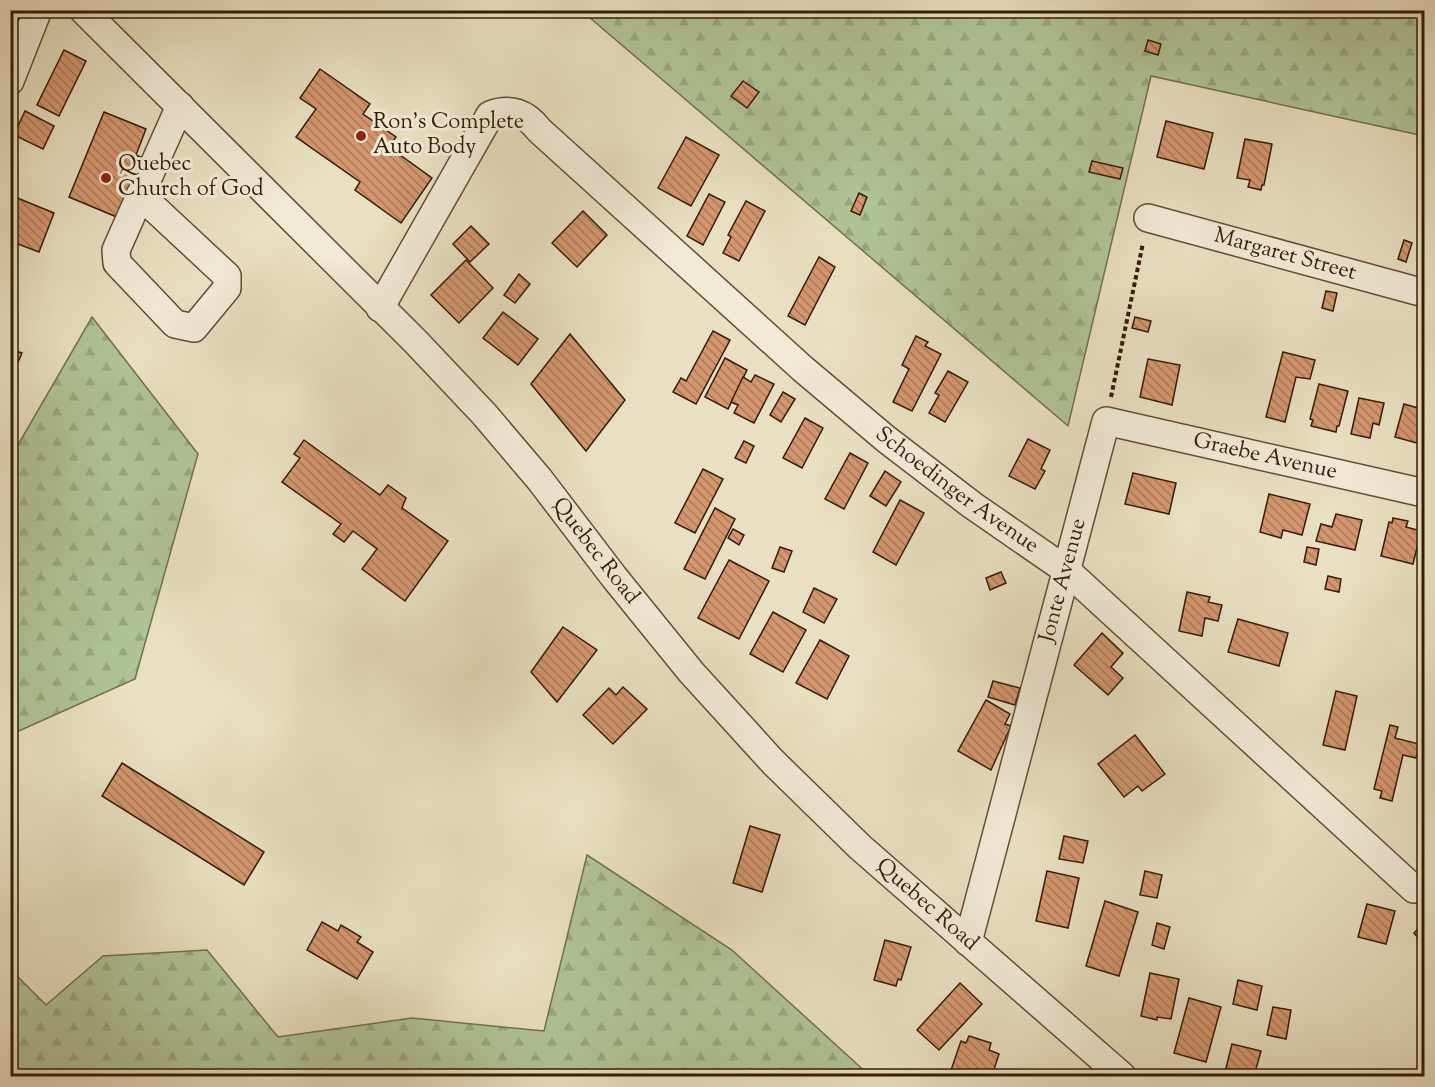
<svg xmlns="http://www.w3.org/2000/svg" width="1435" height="1087" font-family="'Sorts Mill Goudy',serif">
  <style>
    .forest { fill: url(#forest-firs); stroke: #727050; stroke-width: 1.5 }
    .building { fill: url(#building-back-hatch); stroke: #351c08; stroke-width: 1.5 }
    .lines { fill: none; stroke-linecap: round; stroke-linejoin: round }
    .minor-casing { stroke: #624d36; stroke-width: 30 }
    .path { stroke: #351c08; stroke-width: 4; stroke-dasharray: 4.5 3; stroke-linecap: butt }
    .minor { stroke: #f1ead7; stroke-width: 27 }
    .poi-dot { fill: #8f2418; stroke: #f1ead7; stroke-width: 2 }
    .labels { text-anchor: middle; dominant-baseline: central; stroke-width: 6; stroke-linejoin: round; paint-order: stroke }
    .poi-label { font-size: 22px; fill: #351c08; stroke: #f1ead7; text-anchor: start }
    .street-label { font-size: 22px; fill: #351c08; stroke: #f1ead7 }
  </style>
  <defs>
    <pattern id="forest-firs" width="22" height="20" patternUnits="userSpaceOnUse" patternTransform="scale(1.5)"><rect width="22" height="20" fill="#b0c398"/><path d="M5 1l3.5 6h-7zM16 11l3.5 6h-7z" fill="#98a782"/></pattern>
    <pattern id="building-back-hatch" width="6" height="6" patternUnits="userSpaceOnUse" patternTransform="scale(1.5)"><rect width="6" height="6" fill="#d3966e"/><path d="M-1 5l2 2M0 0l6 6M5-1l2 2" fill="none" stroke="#ac7a58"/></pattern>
  </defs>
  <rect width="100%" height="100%" fill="#e9dfc2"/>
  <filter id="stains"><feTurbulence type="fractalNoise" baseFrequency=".00333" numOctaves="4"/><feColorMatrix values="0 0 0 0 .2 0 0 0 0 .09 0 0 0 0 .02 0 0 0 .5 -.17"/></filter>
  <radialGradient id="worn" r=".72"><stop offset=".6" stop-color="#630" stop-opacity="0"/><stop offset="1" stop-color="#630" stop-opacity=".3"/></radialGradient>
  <g class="forest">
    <polygon points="582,11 1424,11 1424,136 1151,76 1068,426"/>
    <polygon points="92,317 198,454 135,679 12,734 11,742 11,457"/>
    <polygon points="587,855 732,950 870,1076 11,1076 11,970 46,1005 103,956 207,950 278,1037 412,1018 544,1031"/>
  </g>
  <g class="building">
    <polygon points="1148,40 1161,44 1158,55 1145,51"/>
    <polygon points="64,50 86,61 59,116 37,105"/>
    <polygon points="320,69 370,104 363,114 396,137 389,147 432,178 401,223 355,190 360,182 296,137 316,109 300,98"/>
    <polygon points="743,81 759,92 747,108 731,96"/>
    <polygon points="25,111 54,126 43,149 14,135"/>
    <polygon points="104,112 146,129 136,155 143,158 119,218 69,197"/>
    <polygon points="1166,121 1213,133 1204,169 1157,157"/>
    <polygon points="686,137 719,155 691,206 658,188"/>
    <polygon points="1245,139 1272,144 1264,185 1262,185 1261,190 1248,187 1250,180 1237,178"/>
    <polygon points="1092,161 1123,168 1120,179 1089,172"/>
    <polygon points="859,193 867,197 860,215 851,211"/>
    <polygon points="709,194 725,202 703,245 687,236"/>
    <polygon points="10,195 54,213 39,252 10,241"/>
    <polygon points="746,201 765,211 739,261 723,253 731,237 728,235"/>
    <polygon points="583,211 607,235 577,267 552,243"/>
    <polygon points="471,226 489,244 470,262 453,244"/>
    <polygon points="1404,240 1412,243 1406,262 1398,259"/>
    <polygon points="819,257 835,267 805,325 788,316"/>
    <polygon points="466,260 493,288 459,323 431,295"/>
    <polygon points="519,274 530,284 515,303 504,295"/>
    <polygon points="1326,291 1337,293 1333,311 1322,308"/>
    <polygon points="503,312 538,339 518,365 483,338"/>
    <polygon points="1135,317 1151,321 1148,332 1132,328"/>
    <polygon points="713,331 730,340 696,404 673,392 681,378 686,381"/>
    <polygon points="570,334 625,400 586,451 531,384"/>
    <polygon points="916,336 928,342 925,346 941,354 912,411 893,402 909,369 902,365"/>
    <polygon points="10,349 22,353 10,381"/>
    <polygon points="1283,352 1315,360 1310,379 1296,377 1285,422 1266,417"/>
    <polygon points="725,358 747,370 728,409 705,397"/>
    <polygon points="1148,359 1180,365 1172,405 1140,397"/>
    <polygon points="948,371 968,382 945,422 929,413 939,395 935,393"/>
    <polygon points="755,375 774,384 754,423 734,413 738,405 731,402 743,377 751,382"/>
    <polygon points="1319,384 1348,391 1339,426 1337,426 1336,432 1311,426 1313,420 1310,419"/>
    <polygon points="783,392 795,399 781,422 770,415"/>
    <polygon points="1359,398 1384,403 1379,425 1373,423 1370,438 1351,434"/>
    <polygon points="1404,404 1418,408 1419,405 1424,406 1424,445 1395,437"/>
    <polygon points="805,418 823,428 802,468 783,458"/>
    <polygon points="1028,439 1050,450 1041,469 1045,471 1035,489 1009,476"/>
    <polygon points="304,440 380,495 388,485 406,498 402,508 448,541 405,601 362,569 377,549 353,531 344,542 333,534 341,524 282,482 300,458 294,454"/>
    <polygon points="744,441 754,446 746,463 735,458"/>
    <polygon points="850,453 868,463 844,509 825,499"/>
    <polygon points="703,469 723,479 695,533 675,523"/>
    <polygon points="885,471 901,482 886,506 870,496"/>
    <polygon points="1133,473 1176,483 1169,514 1125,504"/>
    <polygon points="1269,494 1310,504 1302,535 1283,530 1281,538 1260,532"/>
    <polygon points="900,500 924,513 896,565 873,552"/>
    <polygon points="715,508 735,519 705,579 684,569"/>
    <polygon points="1336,514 1362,520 1355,550 1316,541 1321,524 1332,527"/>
    <polygon points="1393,518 1408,521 1406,527 1421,531 1413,564 1381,556 1389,522 1392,523"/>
    <polygon points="733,529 744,535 739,545 728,538"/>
    <polygon points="780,547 792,551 784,572 772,568"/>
    <polygon points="1307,547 1319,549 1316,565 1304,562"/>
    <polygon points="729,560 769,581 739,639 698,618"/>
    <polygon points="1001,572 1006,583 990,590 986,578"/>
    <polygon points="1328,576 1341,579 1339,592 1325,589"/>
    <polygon points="814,588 837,599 824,623 803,612"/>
    <polygon points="1187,592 1210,597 1208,602 1222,605 1218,621 1205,618 1202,636 1179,631"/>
    <polygon points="773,612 806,630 783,672 750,654"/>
    <polygon points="1238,619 1288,633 1279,666 1228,652"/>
    <polygon points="563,627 597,650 557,702 531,672"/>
    <polygon points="1102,633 1123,653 1111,667 1123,678 1108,695 1074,665"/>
    <polygon points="820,640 849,656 827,699 796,683"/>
    <polygon points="993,681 1020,688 1015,705 988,697"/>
    <polygon points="623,687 647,709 613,744 583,715 609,688 616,695"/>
    <polygon points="1336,691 1357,696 1345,750 1323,745"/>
    <polygon points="986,700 1010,714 1005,724 1011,726 991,770 958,751"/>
    <polygon points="1390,725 1398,727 1395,738 1419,744 1416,758 1403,755 1392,801 1380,798 1382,791 1374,789"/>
    <polygon points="1135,735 1165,774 1142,791 1138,786 1124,797 1098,764"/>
    <polygon points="122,763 264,852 244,885 102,796"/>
    <polygon points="750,826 780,835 762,892 733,883"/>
    <polygon points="1064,836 1088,841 1083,863 1059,859"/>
    <polygon points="1047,871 1079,878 1068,928 1036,921"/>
    <polygon points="1145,871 1162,875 1157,898 1140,895"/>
    <polygon points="1105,901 1138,912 1119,976 1086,966"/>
    <polygon points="1367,904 1395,911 1386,944 1358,937"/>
    <polygon points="322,922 338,931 341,925 361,937 357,942 373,952 357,979 307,950"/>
    <polygon points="1157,923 1170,927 1164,949 1152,945"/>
    <polygon points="1424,923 1424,945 1414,933"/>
    <polygon points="885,940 911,947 901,980 898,979 896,986 874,980"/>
    <polygon points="1150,973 1179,979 1171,1019 1157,1017 1157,1020 1141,1016"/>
    <polygon points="1238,980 1262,986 1257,1010 1233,1004"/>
    <polygon points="960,983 982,1004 939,1050 917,1030"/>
    <polygon points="1189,998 1221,1007 1206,1062 1174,1053"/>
    <polygon points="1273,1007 1291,1010 1286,1039 1267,1035"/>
    <polygon points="969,1036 991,1043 989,1050 999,1054 992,1076 949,1076 961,1041 966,1043"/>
    <polygon points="1232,1044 1261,1051 1254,1076 1224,1076"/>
  </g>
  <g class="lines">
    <defs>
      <g id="minor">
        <path id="s1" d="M83 10 416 342 484 414 540 480 614 577 691 672 773 762 860 847 1122 1076"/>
        <polyline points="10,81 38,10"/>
        <polyline points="140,195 227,276 227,288 194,328 175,324 117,263 116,250 180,106"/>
        <path id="s2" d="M1148 218 1424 293"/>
        <path id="s3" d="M380 308 490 115C510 107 526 113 539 130L803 369 886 439 972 505 1066 570 1414 889"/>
        <path id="s4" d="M968 942 1106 421 1424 493"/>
      </g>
    </defs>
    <use href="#minor" class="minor-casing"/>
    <polyline class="path" points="1111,397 1143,243"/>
    <use href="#minor" class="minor"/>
  </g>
  <g class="poi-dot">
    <circle cx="361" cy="136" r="6"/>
    <circle cx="106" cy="178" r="6"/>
  </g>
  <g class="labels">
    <g class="poi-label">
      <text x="373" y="123">Ron’s Complete<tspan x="373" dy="25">Auto Body</tspan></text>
      <text x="118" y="165">Quebec<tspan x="118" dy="25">Church of God</tspan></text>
    </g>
    <g class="street-label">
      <text stroke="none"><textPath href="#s2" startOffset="142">Margaret Street</textPath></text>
      <text stroke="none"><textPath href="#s4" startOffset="702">Graebe Avenue</textPath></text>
      <text stroke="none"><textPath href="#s3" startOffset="830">Schoedinger Avenue</textPath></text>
      <text stroke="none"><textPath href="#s1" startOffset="746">Quebec Road</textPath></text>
      <text stroke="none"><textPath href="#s4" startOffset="374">Jonte Avenue</textPath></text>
      <text stroke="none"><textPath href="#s1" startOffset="1232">Quebec Road</textPath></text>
    </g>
  </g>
  <rect width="1435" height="1087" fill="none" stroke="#e9dfc2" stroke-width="36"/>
  <rect x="12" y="12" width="1411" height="1063" fill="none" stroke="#351c08" stroke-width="3"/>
  <rect x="18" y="18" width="1399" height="1051" fill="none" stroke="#351c08" stroke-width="1.5"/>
  <rect width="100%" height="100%" filter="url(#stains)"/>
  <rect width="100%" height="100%" fill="url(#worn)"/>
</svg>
